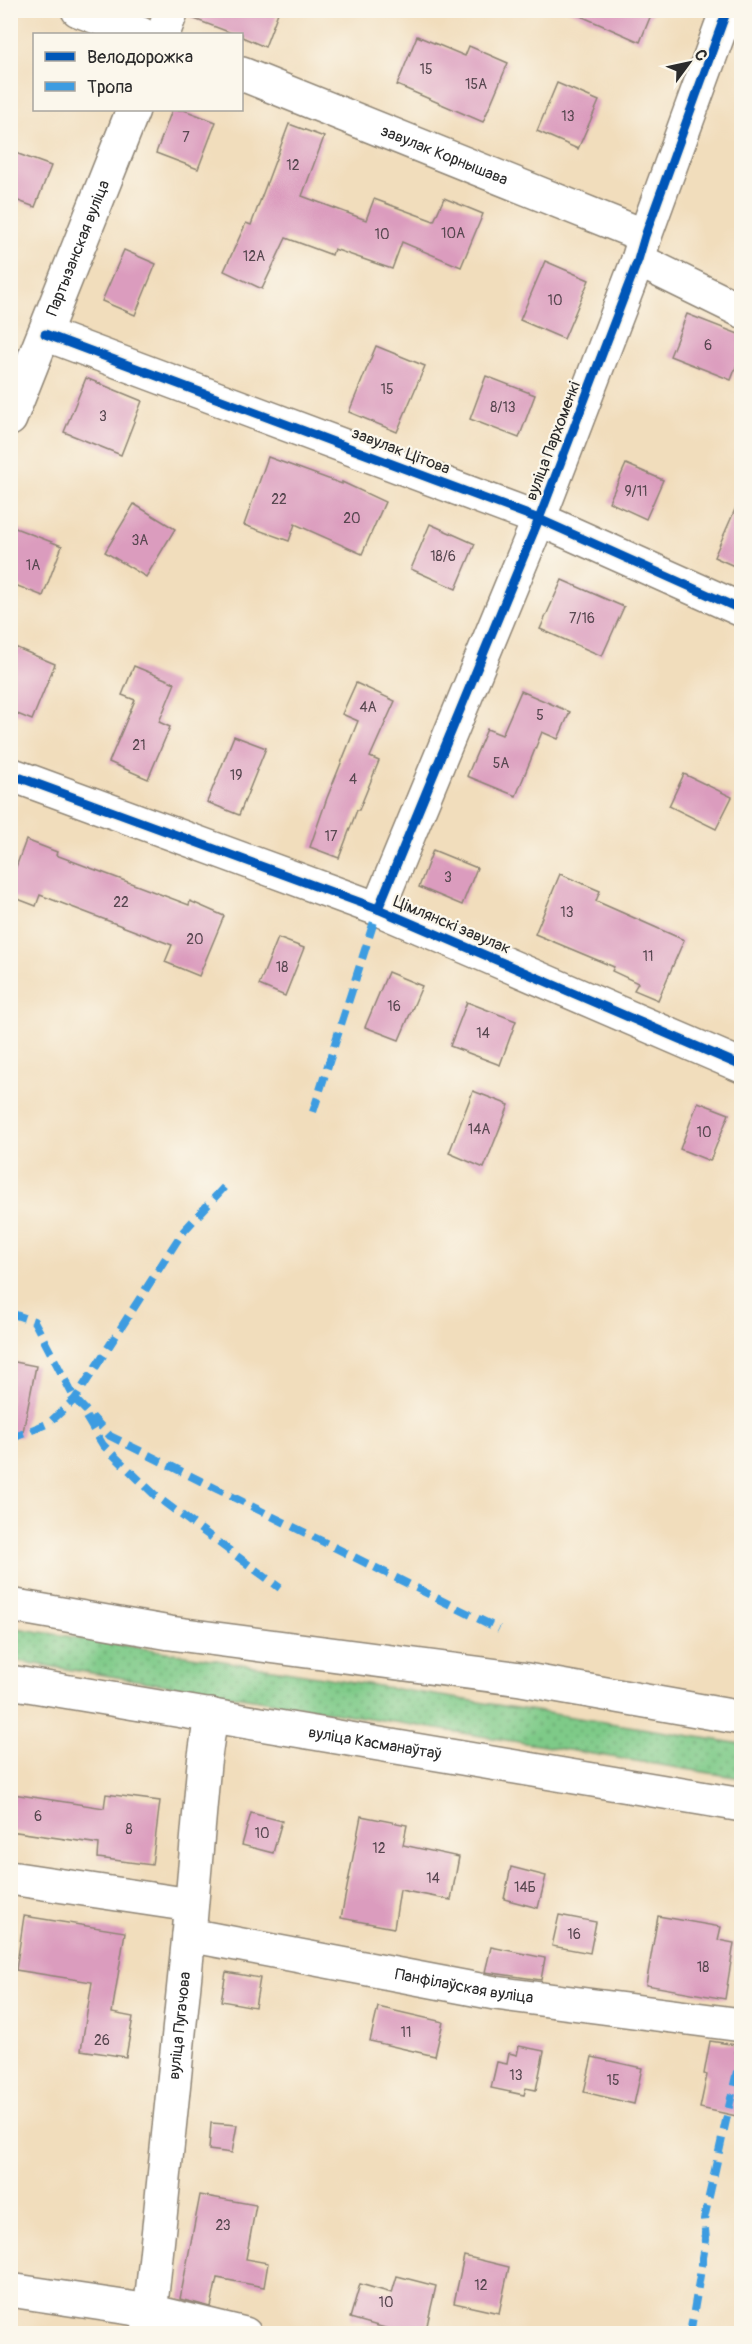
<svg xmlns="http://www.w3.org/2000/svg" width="752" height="2344" font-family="Pangolin,sans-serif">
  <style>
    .grass { fill: url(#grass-dots); stroke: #547a5a; stroke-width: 1.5 }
    .building { fill: #db9cbe }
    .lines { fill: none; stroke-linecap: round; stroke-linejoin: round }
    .street-casing { stroke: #8e8474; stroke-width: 36 }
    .primary-casing { stroke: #8e8474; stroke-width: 36 }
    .street { stroke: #fff; stroke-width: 33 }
    .primary { stroke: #fff; stroke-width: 33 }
    .quiet { stroke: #3d9ce1; stroke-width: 8; stroke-dasharray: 15 8; stroke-linecap: butt }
    .cycleway-casing { stroke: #fbf7ec; stroke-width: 13 }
    .cycleway { stroke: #0057b8; stroke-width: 9 }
    .labels { text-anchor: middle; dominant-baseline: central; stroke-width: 4.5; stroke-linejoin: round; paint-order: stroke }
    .number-label { font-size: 14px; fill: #574750 }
    .street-label { font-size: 16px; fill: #2b2b2b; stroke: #fbf7ec }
  </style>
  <defs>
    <pattern id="grass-dots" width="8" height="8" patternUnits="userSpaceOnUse" patternTransform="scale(1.5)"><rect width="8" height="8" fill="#7eca88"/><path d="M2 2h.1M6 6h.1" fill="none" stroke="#67a46f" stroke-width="1.8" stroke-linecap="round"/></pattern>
  </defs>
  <rect width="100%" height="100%" fill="#fbf7ec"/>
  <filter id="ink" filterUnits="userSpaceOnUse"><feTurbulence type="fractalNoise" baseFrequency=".0167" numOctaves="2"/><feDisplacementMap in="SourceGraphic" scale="12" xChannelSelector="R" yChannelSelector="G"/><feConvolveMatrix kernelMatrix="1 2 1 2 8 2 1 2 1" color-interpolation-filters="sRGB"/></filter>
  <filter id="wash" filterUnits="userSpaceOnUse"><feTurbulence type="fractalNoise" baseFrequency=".008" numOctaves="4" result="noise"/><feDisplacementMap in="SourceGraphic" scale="24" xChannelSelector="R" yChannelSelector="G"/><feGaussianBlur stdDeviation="1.35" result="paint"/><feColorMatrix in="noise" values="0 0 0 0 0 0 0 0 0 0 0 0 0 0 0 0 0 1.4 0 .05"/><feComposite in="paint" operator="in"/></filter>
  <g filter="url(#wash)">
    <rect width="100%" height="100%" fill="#f1ddbc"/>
    <polygon class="grass" points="10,1627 741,1744 741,1778 11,1660"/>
    <g id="blocks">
      <g class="building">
        <polygon points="190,10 279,10 265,47 242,37 242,34 234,34 189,17"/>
        <polygon points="567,10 653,10 640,42"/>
        <polygon points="417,36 465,56 469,46 508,63 483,122 397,85"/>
        <polygon points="557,83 599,101 578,149 537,131"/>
        <polygon points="172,110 184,110 216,122 198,169 156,153"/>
        <polygon points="289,124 324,137 302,196 366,220 374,199 434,221 444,198 483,214 461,267 402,242 392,269 334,249 332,255 286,238 262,289 224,271 246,223 251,225"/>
        <polygon points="10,151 51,166 35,207 10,198"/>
        <polygon points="124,250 156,264 135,315 102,301"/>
        <polygon points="545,261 589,280 564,339 520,320"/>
        <polygon points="687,314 741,335 741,354 731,380 670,356"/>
        <polygon points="376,346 425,366 397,432 349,412"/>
        <polygon points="486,376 535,395 519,438 470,419"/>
        <polygon points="86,378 142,401 121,455 64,432"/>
        <polygon points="268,457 342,484 342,482 385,502 362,554 295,524 289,541 244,525"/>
        <polygon points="626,464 663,480 646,519 609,502"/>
        <polygon points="741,496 741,569 714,557"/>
        <polygon points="134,504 175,529 146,577 105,552"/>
        <polygon points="430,524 475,544 456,589 411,569"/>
        <polygon points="10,526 62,546 43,596 10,583"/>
        <polygon points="562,580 624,607 602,656 540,629"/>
        <polygon points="10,645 55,664 32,720 10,711"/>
        <polygon points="134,666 175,683 159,722 170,727 148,779 109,762 135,700 122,695"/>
        <polygon points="356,683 395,701 370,757 379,761 359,810 357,810 339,858 310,847 327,798 358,721 342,714"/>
        <polygon points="521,691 570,712 558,739 542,732 516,796 467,776 487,729 502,735"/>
        <polygon points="234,736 266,748 239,815 207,802"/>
        <polygon points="684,774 732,797 716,829 669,806"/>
        <polygon points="26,840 57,852 56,855 189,905 190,901 224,916 199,976 165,962 172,945 40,895 36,906 10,896 10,864 16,867"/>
        <polygon points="433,850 477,868 462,905 419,887"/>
        <polygon points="560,874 600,891 596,901 684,940 658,1000 634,990 638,983 612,971 614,967 535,934"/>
        <polygon points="278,938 304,948 285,996 259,985"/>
        <polygon points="388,972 422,986 399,1040 365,1027"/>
        <polygon points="467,1002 516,1021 500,1065 450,1046"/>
        <polygon points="473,1091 509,1105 484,1168 449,1153"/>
        <polygon points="698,1102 729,1114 710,1161 680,1149"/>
        <polygon points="10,1361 36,1366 22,1437 10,1436"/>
        <polygon points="13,1794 104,1808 106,1794 160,1801 152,1865 98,1858 99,1844 10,1831"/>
        <polygon points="251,1813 282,1821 273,1853 242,1845"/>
        <polygon points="361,1816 407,1825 403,1845 459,1857 451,1900 400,1890 394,1928 341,1918"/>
        <polygon points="511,1867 546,1876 538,1908 504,1899"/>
        <polygon points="559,1915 596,1922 590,1953 552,1946"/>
        <polygon points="24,1916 125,1932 112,2013 133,2017 126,2057 81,2050 92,1982 16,1970"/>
        <polygon points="658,1916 721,1927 718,1940 734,1943 725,1999 646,1985"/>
        <polygon points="491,1947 545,1958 541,1980 485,1972"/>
        <polygon points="226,1972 260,1978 255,2007 221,2001"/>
        <polygon points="378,2007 443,2022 435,2056 370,2041"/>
        <polygon points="710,2041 736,2045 735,2052 741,2053 741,2117 700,2108 707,2075 704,2074"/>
        <polygon points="519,2046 544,2051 536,2090 526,2088 524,2095 491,2088 497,2062 507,2064 509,2053 517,2055"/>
        <polygon points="592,2057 642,2068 634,2104 584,2092"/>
        <polygon points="211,2123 237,2125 232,2153 209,2150"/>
        <polygon points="200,2195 256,2205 246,2259 268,2263 264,2287 217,2278 211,2307 180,2299"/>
        <polygon points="464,2256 509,2267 499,2313 454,2303"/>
        <polygon points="397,2276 436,2286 425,2334 406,2334 350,2318 360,2284 392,2293"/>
      </g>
    </g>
  </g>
  <g filter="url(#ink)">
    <use href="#blocks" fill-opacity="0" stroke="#8e8474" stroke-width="1.5"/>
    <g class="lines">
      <defs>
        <g id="street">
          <polyline points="78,10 141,34"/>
          <polyline points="163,34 172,10"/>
          <path id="s1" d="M242 74 645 236"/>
          <polyline points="638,260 742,311"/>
          <polyline points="45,334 539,519 742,610"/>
          <path id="s2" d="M10 419 133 110"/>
          <polyline points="10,774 378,909 742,1066"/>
          <polyline points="378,909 539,519 638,260 645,236 727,10"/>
          <polyline points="10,1878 191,1905"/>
          <path id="s3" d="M189 1935 495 1993 742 2025"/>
          <polyline points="10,2290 150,2311 245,2334"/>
          <path id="s4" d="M148 2334 189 1935 204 1763 211 1715"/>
        </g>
        <g id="primary">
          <polyline points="10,1605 170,1633 521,1679 742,1718"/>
          <path id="s5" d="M10 1682 742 1805"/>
        </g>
      </defs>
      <use href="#street" class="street-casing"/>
      <use href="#primary" class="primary-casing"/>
      <use href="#street" class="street"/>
      <use href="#primary" class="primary"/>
      <g class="quiet">
        <polyline points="313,1112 378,909"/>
        <polyline points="10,1313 34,1321 75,1399 110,1436 499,1629"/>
        <polyline points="86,1417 103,1445 157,1497 280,1588"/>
        <polyline points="10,1439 49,1423 75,1399 182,1233 227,1184"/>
        <polyline points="690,2334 706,2240 704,2219 742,2049"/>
      </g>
      <defs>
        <g id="cycleway">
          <polyline points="45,334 539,519 742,610"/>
          <polyline points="10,774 378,909 742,1066"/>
          <polyline points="378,909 539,519 638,260 645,236 727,10"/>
        </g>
      </defs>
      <use href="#cycleway" class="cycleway-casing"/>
      <use href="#cycleway" class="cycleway"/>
    </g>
  </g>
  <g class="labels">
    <g class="number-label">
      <text x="426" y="69">15</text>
      <text x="476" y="84">15А</text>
      <text x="568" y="116">13</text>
      <text x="186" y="137">7</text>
      <text x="293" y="165">12</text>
      <text x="453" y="233">10А</text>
      <text x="382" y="234">10</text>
      <text x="254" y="256">12А</text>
      <text x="555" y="300">10</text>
      <text x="708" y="345">6</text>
      <text x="387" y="389">15</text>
      <text x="503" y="407">8/13</text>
      <text x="103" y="416">3</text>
      <text x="636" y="491">9/11</text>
      <text x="279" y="499">22</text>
      <text x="352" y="518">20</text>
      <text x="140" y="540">3А</text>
      <text x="443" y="556">18/6</text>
      <text x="33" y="565">1А</text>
      <text x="582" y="618">7/16</text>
      <text x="368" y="707">4А</text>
      <text x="540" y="715">5</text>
      <text x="139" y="745">21</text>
      <text x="501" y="763">5А</text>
      <text x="236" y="775">19</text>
      <text x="353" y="779">4</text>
      <text x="331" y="836">17</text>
      <text x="448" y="877">3</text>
      <text x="121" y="902">22</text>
      <text x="567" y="912">13</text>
      <text x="195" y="939">20</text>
      <text x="648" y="956">11</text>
      <text x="282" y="967">18</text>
      <text x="394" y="1006">16</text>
      <text x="483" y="1033">14</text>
      <text x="479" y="1129">14А</text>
      <text x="704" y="1132">10</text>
      <text x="38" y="1816">6</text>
      <text x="129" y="1829">8</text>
      <text x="262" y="1833">10</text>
      <text x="379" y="1848">12</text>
      <text x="433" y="1878">14</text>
      <text x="525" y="1887">14Б</text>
      <text x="574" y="1934">16</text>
      <text x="703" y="1967">18</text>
      <text x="406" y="2032">11</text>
      <text x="102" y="2040">26</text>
      <text x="516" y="2075">13</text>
      <text x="613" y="2080">15</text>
      <text x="223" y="2225">23</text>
      <text x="481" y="2285">12</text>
      <text x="386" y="2302">10</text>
    </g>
    <g class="street-label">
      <text stroke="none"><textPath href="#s1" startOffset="218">завулак Корнышава</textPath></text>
      <text stroke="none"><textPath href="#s2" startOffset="184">Партызанская вуліца</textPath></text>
      <text transform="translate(553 441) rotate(-69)">вуліца Пархоменкі</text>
      <text transform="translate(401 451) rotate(21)">завулак Цітова</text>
      <text transform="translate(452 925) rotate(23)">Цімлянскі завулак</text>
      <text stroke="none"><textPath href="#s5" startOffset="370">вуліца Касманаўтаў</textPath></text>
      <text stroke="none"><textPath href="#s3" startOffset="280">Панфілаўская вуліца</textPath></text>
      <text stroke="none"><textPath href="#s4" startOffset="310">вуліца Пугачова</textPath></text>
    </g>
  </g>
  <rect width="752" height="2344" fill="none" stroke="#fbf7ec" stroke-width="36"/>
  <rect x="33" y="33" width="210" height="78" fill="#fbf7ec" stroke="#a8a59f" stroke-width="1.5"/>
  <rect x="45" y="52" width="30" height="9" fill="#0057b8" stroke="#a8a59f" stroke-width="1.5"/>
  <text x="87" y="63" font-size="18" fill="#2b2b2b">Велодорожка</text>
  <rect x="45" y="82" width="30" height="9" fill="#3d9ce1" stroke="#a8a59f" stroke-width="1.5"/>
  <text x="87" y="93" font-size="18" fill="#2b2b2b">Тропа</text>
  <g transform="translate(689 63) rotate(57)" stroke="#fbf7ec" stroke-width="4.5" paint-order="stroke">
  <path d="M0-4.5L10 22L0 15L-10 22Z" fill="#2b2b2b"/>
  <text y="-9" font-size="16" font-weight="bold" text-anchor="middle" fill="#2b2b2b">С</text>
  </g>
</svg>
